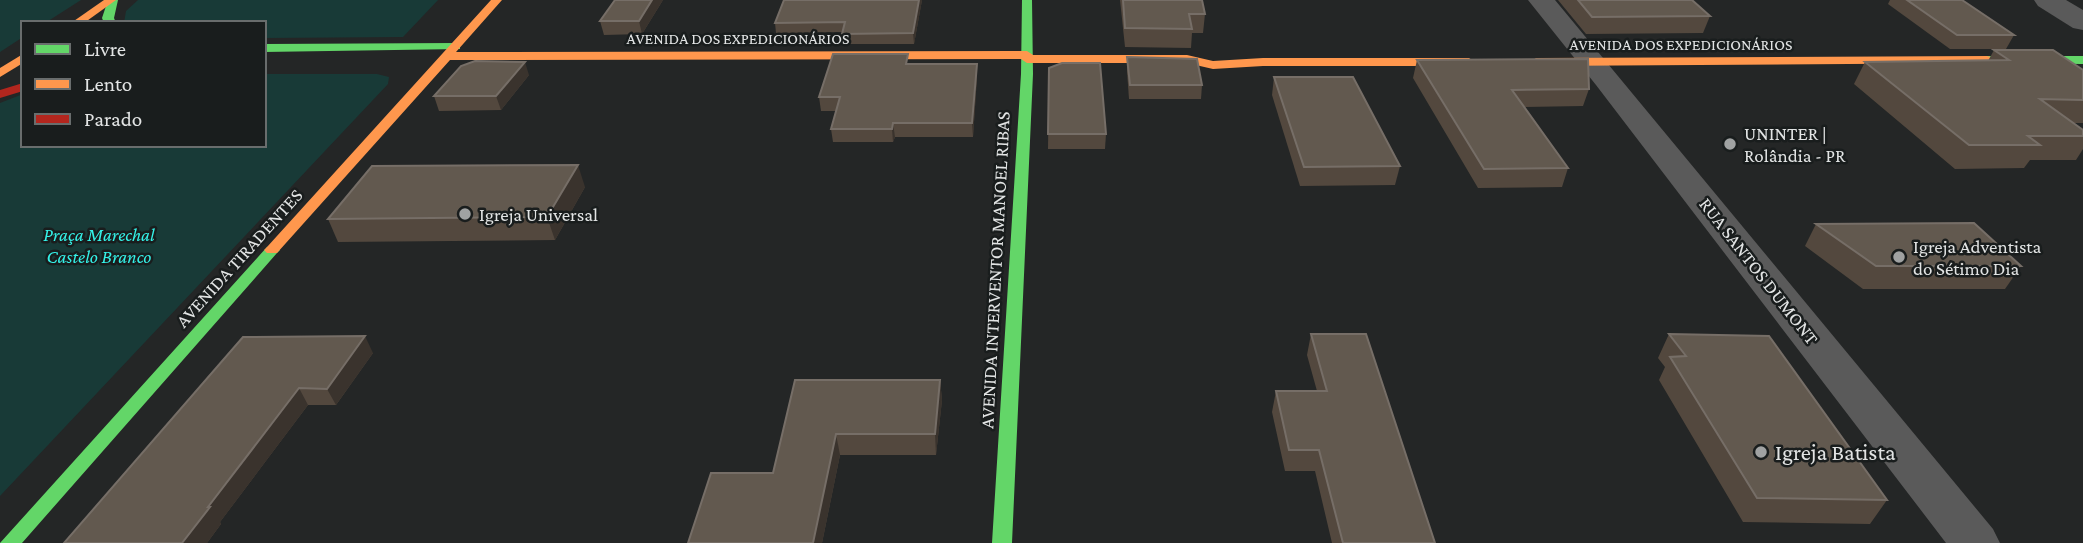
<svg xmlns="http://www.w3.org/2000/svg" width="2083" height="543" font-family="'Crimson Pro',serif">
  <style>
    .green { fill: #183a37 }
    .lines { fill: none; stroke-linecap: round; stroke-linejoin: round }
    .street { fill: #5a5a5a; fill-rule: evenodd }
    .fast { fill: #63d668; fill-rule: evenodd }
    .slow { fill: #ff974d; fill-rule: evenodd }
    .jam { fill: #b3261e; fill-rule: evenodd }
    .wall { fill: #53483e }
    .shaded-wall { fill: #3a332d }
    .building { fill: #62594f; stroke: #766e67; stroke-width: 2 }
    .poi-dot { fill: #a0a2a2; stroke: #191d1d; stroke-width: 2.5 }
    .labels { text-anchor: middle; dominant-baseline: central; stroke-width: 5; stroke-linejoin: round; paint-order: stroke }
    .far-street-label { font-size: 16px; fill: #e2e4e4; stroke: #191d1d }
    .poi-label { font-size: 19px; fill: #e2e4e4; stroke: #191d1d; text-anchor: start }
    .park-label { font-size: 19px; font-style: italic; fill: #34f2e8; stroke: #191d1d }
    .street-label { font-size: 19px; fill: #e2e4e4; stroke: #191d1d }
    .near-poi-label { font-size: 23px; fill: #e2e4e4; stroke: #191d1d; text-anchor: start }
  </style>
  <rect width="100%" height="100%" fill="#242626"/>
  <g class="green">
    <polygon points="0,0 81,0 45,23 23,23 23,37 0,52"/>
    <polygon points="138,0 438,0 403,37 264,38 264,23 124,23 126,11"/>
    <polygon points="264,74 377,74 389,77 388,84 0,496 0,103 23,94 23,145 264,145"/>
  </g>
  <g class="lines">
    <g class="street">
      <polygon points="1528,0 1555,0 1993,529 2000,543 1946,543 1596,85"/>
      <polygon points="2034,0 2066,0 2083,10 2083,30 2073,28 2038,6"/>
    </g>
    <g class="fast">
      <polygon points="108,0 118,0 114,18 116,23 104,23 102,18"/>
      <polygon points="1022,0 1032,0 1033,74 1012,543 992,543 1021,74"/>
      <polygon points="456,43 460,45 460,49 264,52 264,44"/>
      <polygon points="1987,56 2083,56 2083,64 1983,63 1983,57"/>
      <polygon points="272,245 280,250 277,253 22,543 0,543 267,247"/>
    </g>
    <g class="slow">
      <polygon points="104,0 116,0 84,23 71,23"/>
      <polygon points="491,0 502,0 456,52 1027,51 1033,55 1187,55 1213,61 1263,58 1469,58 1475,62 1469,66 1263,66 1213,69 1187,63 1027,63 1021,59 450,60 277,253 267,253 264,250 267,247"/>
      <polygon points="23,54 23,63 0,77 0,68"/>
      <polygon points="1987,56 1991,57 1991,63 1536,66 1530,62 1536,58"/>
    </g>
    <polygon class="jam" points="23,83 23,91 0,98 0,90"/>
  </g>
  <g class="wall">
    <polygon points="663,0 642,34 604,35 600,21"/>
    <polygon points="784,0 922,0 914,44 843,44 842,32 776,33 775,23"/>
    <polygon points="1120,0 1202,0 1205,14 1203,33 1192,33 1191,48 1125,47"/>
    <polygon points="1558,0 1692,0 1710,16 1703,33 1586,34"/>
    <polygon points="1890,0 1962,0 2014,35 2006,49 1950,49 1888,4"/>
    <polygon points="1994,50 2083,70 2083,123 2073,123 2083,130 2083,149 2076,160 2030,160 2024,168 1955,169 1854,84 1865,62 1988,61"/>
    <polygon points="1127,57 1202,85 1201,99 1129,99 1127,71"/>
    <polygon points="1417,60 1589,89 1583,106 1525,107 1568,168 1562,187 1478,188 1413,78"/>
    <polygon points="909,64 977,77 973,137 895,137 893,142 833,142 831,129 836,111 821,111 819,97"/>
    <polygon points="1049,68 1106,134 1105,149 1048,149"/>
    <polygon points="529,75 501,110 439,111 434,96"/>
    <polygon points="1274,77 1400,166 1395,185 1300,186 1272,95"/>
    <polygon points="585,187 555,240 338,242 328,219"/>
    <polygon points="1816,224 2021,266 2005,289 1863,289 1805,246"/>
    <polygon points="1311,334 1435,543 1332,543 1315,471 1285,471 1272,412 1276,391 1317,391 1307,355"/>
    <polygon points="1669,334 1887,500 1870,524 1743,522 1659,380 1665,367 1658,358"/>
    <polygon points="243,337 373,353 336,405 308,405 220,522 221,524 207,543 64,543"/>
    <polygon points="795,380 940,380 942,400 936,455 840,455 822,543 688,543 773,473"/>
  </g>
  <g class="shaded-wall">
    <polygon points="652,0 663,0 642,34 639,21"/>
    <polygon points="919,0 922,0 914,44 913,33"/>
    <polygon points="525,62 529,75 501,110 496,96"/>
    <polygon points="977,64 977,77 973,137 972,123"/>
    <polygon points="893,123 895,137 893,142 892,129"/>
    <polygon points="578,165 585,187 555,240 547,217"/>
    <polygon points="365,336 373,353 336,405 327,389"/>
    <polygon points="940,380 942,400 936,455 935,434"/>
    <polygon points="299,388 308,405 220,522 221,524 207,543 182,543 208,507"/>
    <polygon points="836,434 840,455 822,543 813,543"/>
  </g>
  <g class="building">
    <polygon points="615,0 652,0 639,21 600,21"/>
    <polygon points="784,0 919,0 913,33 842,34 845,22 775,23"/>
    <polygon points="1123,0 1202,0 1205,14 1189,14 1192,29 1125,28"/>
    <polygon points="1578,0 1692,0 1710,16 1592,17"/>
    <polygon points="1907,0 1962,0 2014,35 1957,35"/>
    <polygon points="1994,50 2053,50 2083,70 2083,100 2040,99 2083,130 2083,136 2028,136 2040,145 1969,145 1865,62 2009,60"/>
    <polygon points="833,54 908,54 906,64 977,64 972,123 893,123 892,129 831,129 840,97 819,97"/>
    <polygon points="1127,57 1197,59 1202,85 1130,85"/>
    <polygon points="1588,59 1589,89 1512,90 1568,168 1484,169 1417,60"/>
    <polygon points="475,61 525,62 496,96 434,96 461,66"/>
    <polygon points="1062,63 1100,63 1106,134 1048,134 1049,68"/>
    <polygon points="1274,77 1353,77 1400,166 1304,167"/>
    <polygon points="578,165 547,217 328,219 372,166"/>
    <polygon points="1974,223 2021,266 1876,266 1816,224"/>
    <polygon points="1311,334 1366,334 1435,543 1343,543 1319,450 1289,450 1276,391 1327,391"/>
    <polygon points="1669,334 1769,336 1887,500 1757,498 1670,357 1686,356"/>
    <polygon points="365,336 327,389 299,388 208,507 210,507 182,543 64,543 243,337"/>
    <polygon points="795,380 940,380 935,434 836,434 813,543 688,543 711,473 773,473"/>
  </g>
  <g class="poi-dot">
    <circle cx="1730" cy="144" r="7"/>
    <circle cx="465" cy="214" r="7"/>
    <circle cx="1899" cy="257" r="7"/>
    <circle cx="1761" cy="452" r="7"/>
  </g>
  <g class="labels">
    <g class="far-street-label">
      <text x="738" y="38">AVENIDA DOS EXPEDICIONÁRIOS</text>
      <text x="1681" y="44">AVENIDA DOS EXPEDICIONÁRIOS</text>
    </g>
    <g class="poi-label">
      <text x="1744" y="133">UNINTER |<tspan x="1744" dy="22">Rolândia - PR</tspan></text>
      <text x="479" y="214">Igreja Universal</text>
      <text x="1913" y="246">Igreja Adventista<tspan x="1913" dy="22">do Sétimo Dia</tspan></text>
    </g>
    <g class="park-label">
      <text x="99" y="234">Praça Marechal<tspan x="99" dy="22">Castelo Branco</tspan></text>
    </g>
    <g class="street-label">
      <text transform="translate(239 258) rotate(-48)">AVENIDA TIRADENTES</text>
      <text transform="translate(995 270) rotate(-87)">AVENIDA INTERVENTOR MANOEL RIBAS</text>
      <text transform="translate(1759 271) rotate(52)">RUA SANTOS DUMONT</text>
    </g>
    <g class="near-poi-label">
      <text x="1775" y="452">Igreja Batista</text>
    </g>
  </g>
  <rect x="21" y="21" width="245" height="126" fill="#191d1d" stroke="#696d6d" stroke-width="2"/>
  <rect x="35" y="44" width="35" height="10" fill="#63d668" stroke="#696d6d" stroke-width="2"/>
  <text x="84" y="56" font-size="21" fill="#e2e4e4">Livre</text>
  <rect x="35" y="79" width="35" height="10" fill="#ff974d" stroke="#696d6d" stroke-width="2"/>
  <text x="84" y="91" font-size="21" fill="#e2e4e4">Lento</text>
  <rect x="35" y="114" width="35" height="10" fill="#b3261e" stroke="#696d6d" stroke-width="2"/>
  <text x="84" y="126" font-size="21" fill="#e2e4e4">Parado</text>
</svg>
